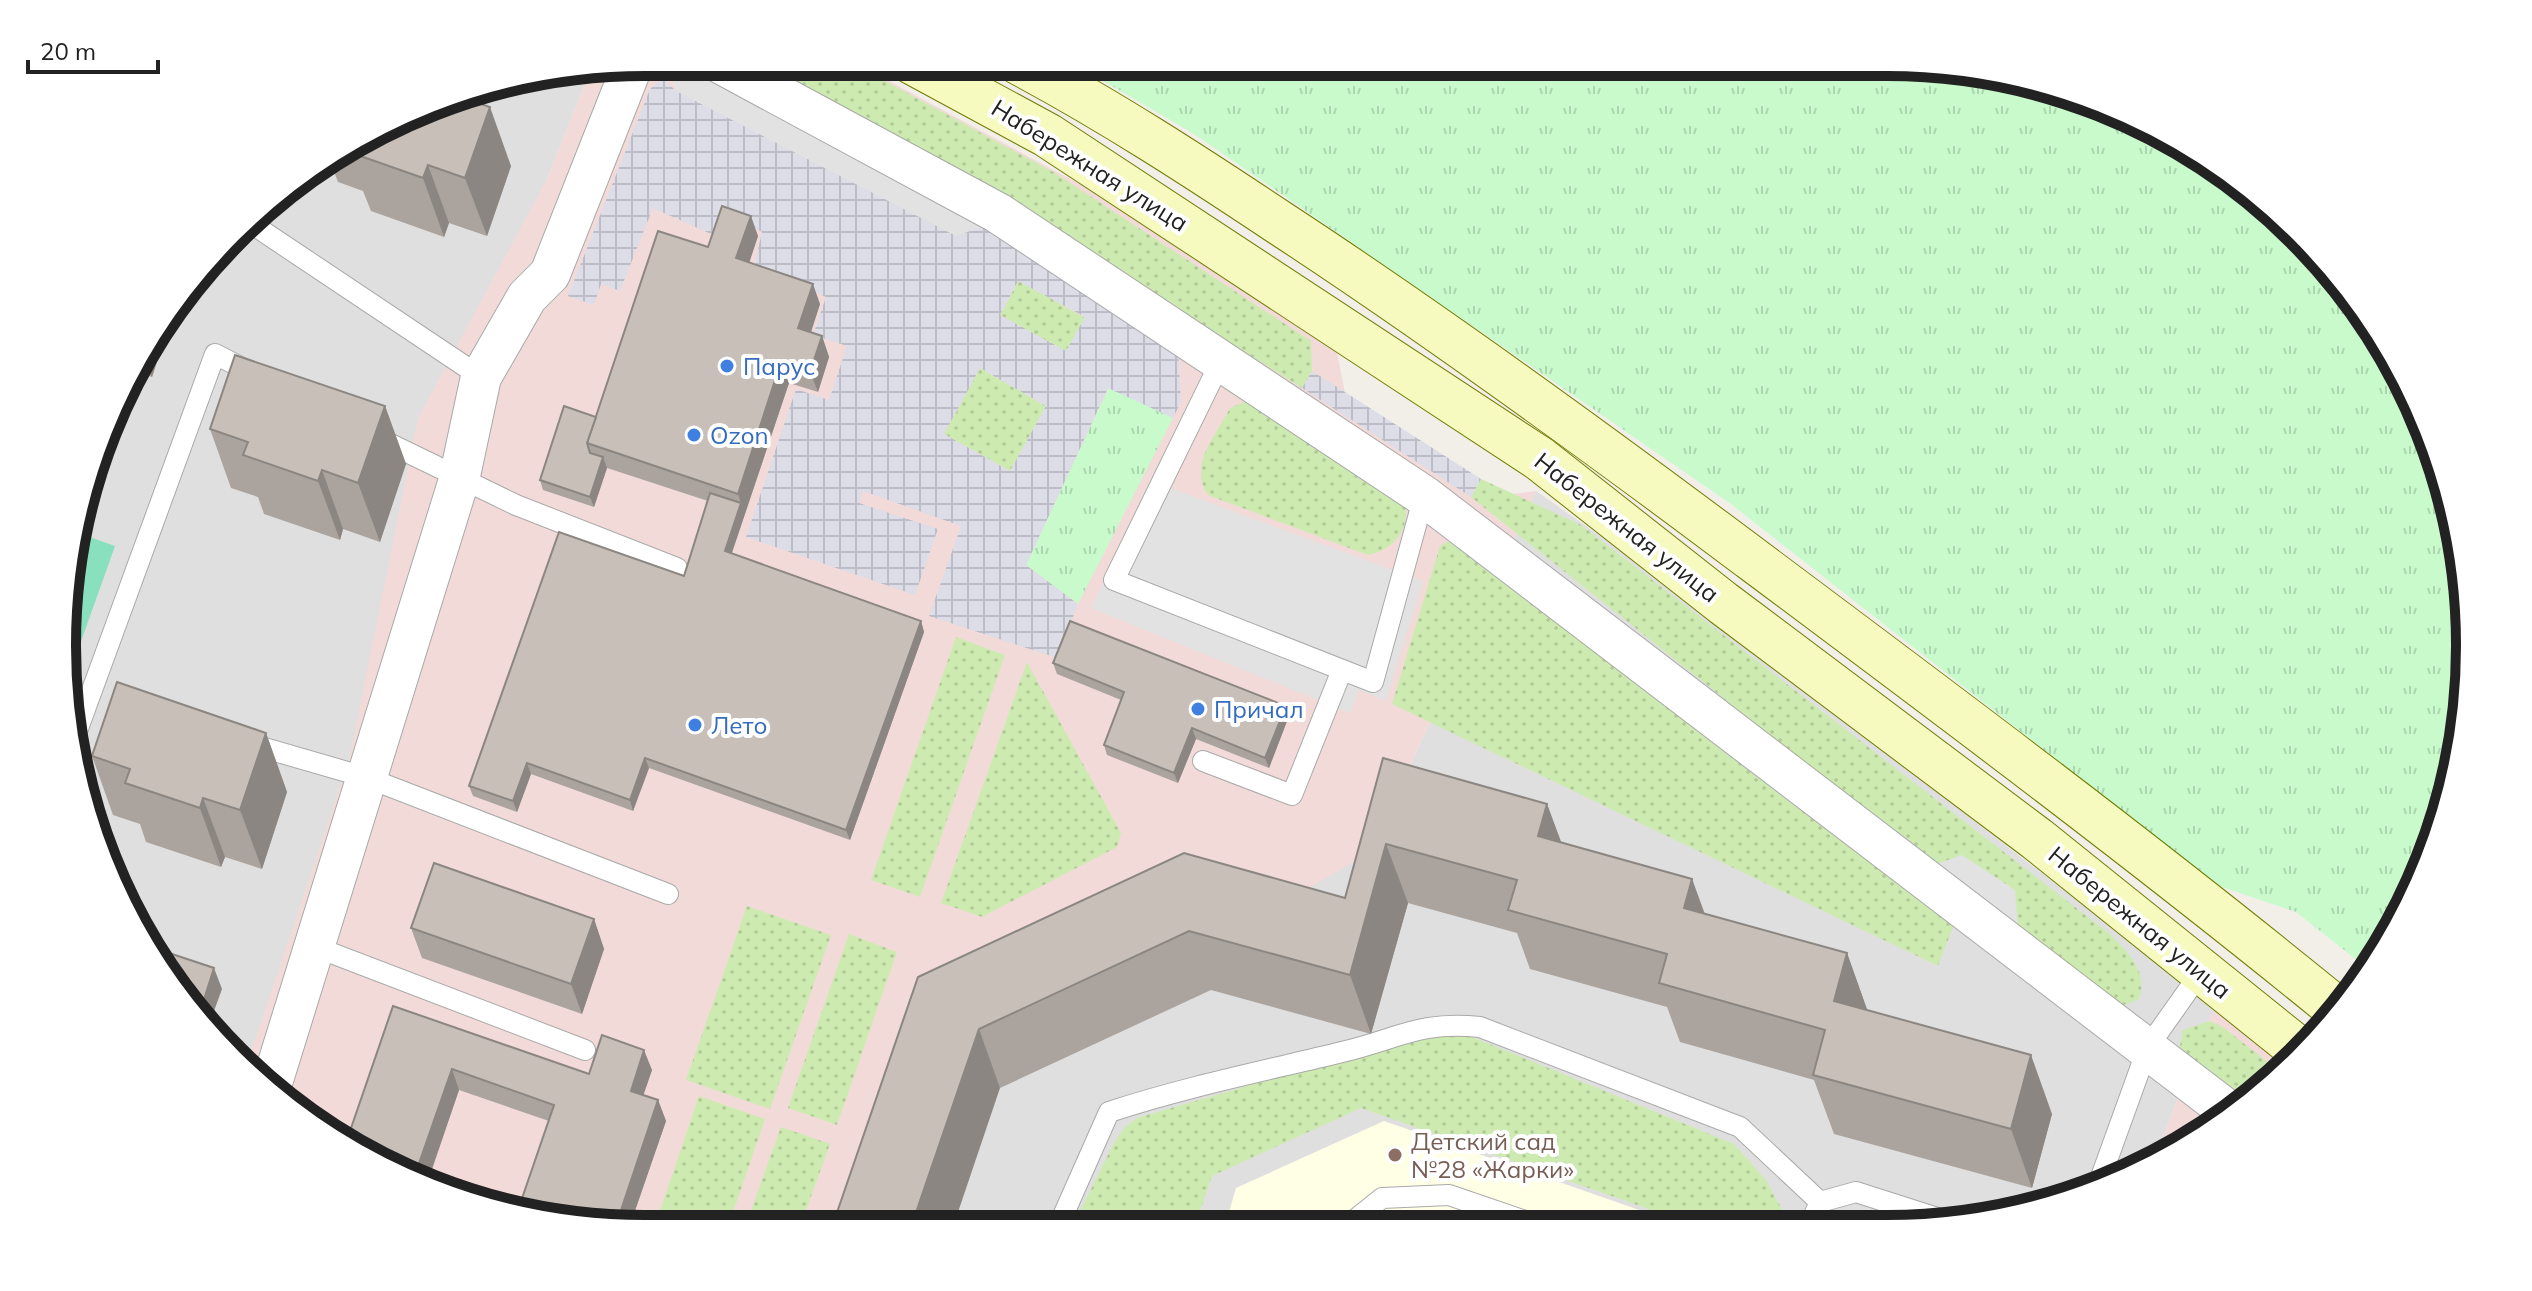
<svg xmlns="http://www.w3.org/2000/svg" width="2532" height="1291" font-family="Mulish,sans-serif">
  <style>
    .residential { fill: #e0dfdf }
    .commercial { fill: #f2dad9 }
    .education { fill: #ffffe5 }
    .grass { fill: url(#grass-dots) }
    .park { fill: url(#park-tufts) }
    .pitch { fill: #88e0be }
    .parking { fill: #e2e2e2 }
    .plaza { fill: url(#plaza-grid); fill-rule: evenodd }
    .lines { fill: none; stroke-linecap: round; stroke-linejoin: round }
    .lane-casing { stroke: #a9a9a9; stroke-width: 22 }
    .street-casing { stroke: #a9a9a9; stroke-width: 42 }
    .secondary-casing { stroke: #707d05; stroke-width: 46 }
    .lane { stroke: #fff; stroke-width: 20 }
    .street { stroke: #fff; stroke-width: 40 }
    .secondary { stroke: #f7fabf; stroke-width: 44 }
    .wall { fill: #aba49e; fill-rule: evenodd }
    .shaded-wall { fill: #8b8681 }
    .building { fill: #c7bfb8; stroke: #8b8681; stroke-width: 2; fill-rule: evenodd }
    .shop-dot { fill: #3f7fe0; stroke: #fff; stroke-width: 3 }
    .education-dot { fill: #8d6e63; stroke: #fff; stroke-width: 3 }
    .labels { text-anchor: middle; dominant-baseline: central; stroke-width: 8; stroke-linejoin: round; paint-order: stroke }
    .street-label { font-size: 24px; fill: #222; stroke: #fff }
    .shop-label { font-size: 24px; fill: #366cbe; stroke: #fff; text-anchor: start }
    .education-label { font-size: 24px; fill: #785e54; stroke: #fff; text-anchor: start }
    .rim { fill: none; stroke: #222; stroke-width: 10 }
  </style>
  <defs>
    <pattern id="grass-dots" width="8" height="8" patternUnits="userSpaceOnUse" patternTransform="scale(2)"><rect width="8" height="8" fill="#cdebb0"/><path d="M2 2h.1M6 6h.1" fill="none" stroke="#b0c997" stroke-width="1.8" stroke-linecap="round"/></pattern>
    <pattern id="park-tufts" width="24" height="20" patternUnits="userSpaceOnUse" patternTransform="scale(2)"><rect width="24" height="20" fill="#c8facc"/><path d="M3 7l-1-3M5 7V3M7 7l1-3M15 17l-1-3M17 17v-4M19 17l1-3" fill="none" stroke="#acd6af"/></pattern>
    <pattern id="plaza-grid" width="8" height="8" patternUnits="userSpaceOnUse" patternTransform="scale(2)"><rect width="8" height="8" fill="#dddde8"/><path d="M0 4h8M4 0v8" fill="none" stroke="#bdbdc7"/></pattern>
  </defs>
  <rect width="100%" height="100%" fill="#f2efe9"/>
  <g class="residential">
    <polygon points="590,71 547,179 246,1068 233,1058 122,903 67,721 73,531 106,423 160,322 290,183 458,93"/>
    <polygon points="1536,491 1652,572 2215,1007 2153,1161 2109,1185 1962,1224 835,1227 939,997 1371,851"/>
  </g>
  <g class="commercial">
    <polygon points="646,62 854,62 1081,185 1337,352 1347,404 1486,497 1536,491 1371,851 1291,899 1202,889 835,1227 608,1228 495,1209 388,1169 246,1068 349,760 418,418 547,179 590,71"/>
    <polygon points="2215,1007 2287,1064 2211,1130 2153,1161"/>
  </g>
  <polygon class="education" points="1384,1121 1682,1225 1225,1226 1236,1188"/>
  <g class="grass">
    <polygon points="749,62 850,62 1055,173 1311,341 1312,371 1302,388 1008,202"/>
    <polygon points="1019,280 1085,318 1066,352 1000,315"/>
    <polygon points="980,368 1046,406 1010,471 944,434"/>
    <path d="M1244 402 1259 405 1405 501C1410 530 1395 549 1368 555L1208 495C1188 465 1215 437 1230 408Z"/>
    <path d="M1481 479 1581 525 2110 934C2128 952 2150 973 2138 1000L2120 1006 1933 865 1471 497Z"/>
    <polygon points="1454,538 1959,912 1938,966 1392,704 1440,546"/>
    <polygon points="956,637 1005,655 920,897 871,880"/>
    <polygon points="1027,662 1121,833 1117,847 982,917 941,903"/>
    <polygon points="747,906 831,935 770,1109 686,1080"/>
    <polygon points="849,934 897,952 837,1125 788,1108"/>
    <polygon points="2210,1021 2223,1027 2279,1071 2240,1105 2179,1051 2183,1030"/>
    <polygon points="1425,1034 1470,1036 1734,1144 1766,1180 1785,1215 1781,1225 1694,1225 1361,1108 1212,1176 1195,1226 1072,1227 1115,1141 1124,1128 1137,1118"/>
    <polygon points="699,1096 765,1119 728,1227 654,1228"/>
    <polygon points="781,1127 830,1144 800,1227 745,1227"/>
  </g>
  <g class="park">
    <polygon points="1071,62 1924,63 2037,82 2144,122 2241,182 2325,260 2392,353 2439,458 2465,569 2469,683 2450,796 2410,903 2367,968 2296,912 2216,885 1731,504 1194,134"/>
    <polygon points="1109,387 1173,418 1078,604 1026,565"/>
  </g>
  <polygon class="pitch" points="73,531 115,546 68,678"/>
  <g class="parking">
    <polygon points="667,62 682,62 993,223 956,237 676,91"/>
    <polygon points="1154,482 1423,581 1386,701 1359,690 1350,713 1091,608"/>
    <polygon points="1962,855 2015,890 2018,929 1933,865"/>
  </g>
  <g class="plaza">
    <path d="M663 78 676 91 956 236 993 223 1178 350 1181 402 1173 418 1108 388 1026 565 1078 604 1057 658 929 616 961 526 863 491 859 503 938 529 915 595 746 537 796 389 829 400 847 346 813 335 826 297 754 267 762 232 732 216 722 239 653 208 620 291 601 284 594 305 568 296 650 89ZM1018 281 1085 317 1066 351 1000 315ZM980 368 1046 406 1010 471 944 434Z"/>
    <polygon points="1312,371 1481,479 1471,497 1302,388"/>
  </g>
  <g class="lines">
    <defs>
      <g id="lane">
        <polyline points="252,224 481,377"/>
        <polyline points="1220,363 1114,580 1373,682 1424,496"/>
        <polyline points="378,438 516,505 677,568"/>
        <polyline points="73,742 215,354 254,374"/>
        <polyline points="247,743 368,778 668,894"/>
        <polyline points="1203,761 1292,795 1342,670"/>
        <polyline points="313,946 585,1050"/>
        <polyline points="2097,1188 2148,1047 2201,972"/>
        <polyline points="1810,1224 1820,1202"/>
        <polyline points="1347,1226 1382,1198 1449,1195 1537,1225"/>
        <path d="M1058 1227 1109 1112C1185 1087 1264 1071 1342 1052 1398 1039 1418 1021 1480 1027L1740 1127 1820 1202 1856 1192 1956 1224"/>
      </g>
      <g id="street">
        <polyline points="718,62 998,213 1424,496 2231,1113"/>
        <polyline points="271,1086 459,480 481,377 527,297 550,274 633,64"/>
      </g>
      <g id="secondary">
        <polyline points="912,62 1047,135 1540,459 1723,603 2037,839 2301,1051"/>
        <path d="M1018 62C1110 111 1196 167 1283 225 1431 322 1574 426 1716 532 1926 689 2136 845 2338 1010"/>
      </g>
    </defs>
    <use href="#lane" class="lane-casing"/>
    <use href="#street" class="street-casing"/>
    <use href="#secondary" class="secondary-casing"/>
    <use href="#lane" class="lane"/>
    <use href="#street" class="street"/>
    <use href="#secondary" class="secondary"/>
  </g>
  <g class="wall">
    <polygon points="455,95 511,166 487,236 449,223 444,237 371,211 363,191 338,182 330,161"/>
    <polygon points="758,236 749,262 820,304 811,333 822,336 829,357 818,392 789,383 732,553 921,621 924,632 850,840 649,768 633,811 531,774 517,812 473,796 469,786 684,576 708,501 607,468 594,507 543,490 540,480 596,417 708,247"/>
    <polygon points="156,328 160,330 164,340 152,377 134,371"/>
    <polygon points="385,406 406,464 380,542 343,529 340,540 264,514 258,497 231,488 210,429"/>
    <polygon points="1053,663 1286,706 1289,716 1269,768 1196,739 1178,783 1107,755 1104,745 1121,700 1057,674"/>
    <polygon points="266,733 287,792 262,869 225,857 221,867 146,842 140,824 113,815 92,756"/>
    <polygon points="1383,758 1547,804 1561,843 1692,879 1705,914 1847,953 1867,1010 2052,1114 2032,1188 1834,1134 1814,1080 1680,1042 1667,1007 1530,969 1517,933 1408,903 1371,1034 1211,990 1000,1088 918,977 1345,898"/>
    <polygon points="594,919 604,949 582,1014 422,958 411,928"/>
    <path d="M393 1006 589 1074 652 1070 643 1095 658 1100 666 1121 629 1228H608L495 1209 388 1169 350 1131ZM459 1090 549 1121 518 1210 428 1179Z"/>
  </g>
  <g class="shaded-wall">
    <polygon points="490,107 511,166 487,236 465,178"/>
    <polygon points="428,165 449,223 444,237 423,178"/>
    <polygon points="751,216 758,236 744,279 736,258"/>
    <polygon points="813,284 820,304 805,349 798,328"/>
    <polygon points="160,330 164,340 152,377 148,366"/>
    <polygon points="822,336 829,357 818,392 810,372"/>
    <polygon points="781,362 789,383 729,561 725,551 741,503 738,494"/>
    <polygon points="385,406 406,464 380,542 358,483"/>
    <polygon points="603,457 607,468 594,507 590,497"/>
    <polygon points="322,470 343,529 340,540 318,481"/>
    <polygon points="921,621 924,632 850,840 846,830"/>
    <polygon points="1286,706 1289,716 1269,768 1265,758"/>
    <polygon points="1192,728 1196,739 1178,783 1174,773"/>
    <polygon points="266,733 287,792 262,869 240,810"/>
    <polygon points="645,758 649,768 633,811 630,800"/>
    <polygon points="527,763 531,774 517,812 513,801"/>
    <polygon points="203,798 225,857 221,867 200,808"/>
    <polygon points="1547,804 1569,863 1538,836"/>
    <polygon points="1386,844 1408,903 1371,1034 1350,975"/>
    <polygon points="1692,879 1713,938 1684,908"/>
    <polygon points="594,919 604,949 582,1014 571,984"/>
    <polygon points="1847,953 1868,1012 1834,1001"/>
    <polygon points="214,968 222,989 209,1025 200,1012"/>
    <polygon points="979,1029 1000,1088 953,1227 911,1227"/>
    <polygon points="644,1050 652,1070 638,1111 631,1091"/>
    <polygon points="2031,1055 2052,1114 2032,1188 2011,1129"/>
    <polygon points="452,1069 459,1090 427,1184 415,1175"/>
    <polygon points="658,1100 666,1121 629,1228 615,1228"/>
  </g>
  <g class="building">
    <polygon points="455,95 490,107 465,178 428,165 423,178 349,152 350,151"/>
    <polygon points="722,206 751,216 736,258 813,284 798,328 822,336 810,372 781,362 738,494 587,443 658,231 708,247"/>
    <polygon points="156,328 160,330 148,366 138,363"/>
    <polygon points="235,355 385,406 358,483 322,470 318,481 243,455 248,442 210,429"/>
    <polygon points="564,406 596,417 587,443 590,453 603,457 590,497 540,480"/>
    <polygon points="710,493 741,503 725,551 921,621 846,830 645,758 630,800 527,763 513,801 469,786 559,532 684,576"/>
    <polygon points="1070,621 1286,706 1265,758 1192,728 1174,773 1104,745 1124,692 1053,663"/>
    <polygon points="117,682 266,733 240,810 203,798 200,808 125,783 130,769 92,756"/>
    <polygon points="1383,758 1547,804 1538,836 1692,879 1684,908 1847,953 1834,1001 2031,1055 2011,1129 1813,1075 1825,1030 1659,983 1667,954 1508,910 1517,880 1386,844 1350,975 1189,931 979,1029 911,1227 832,1227 918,977 1184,853 1345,898"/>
    <polygon points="434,863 594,919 571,984 411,928"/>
    <polygon points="154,948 214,968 200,1012"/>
    <path d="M393 1006 589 1074 602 1035 644 1050 631 1091 658 1100 615 1228H608L495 1209 388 1169 322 1122 350 1131ZM452 1069 554 1105 518 1210 415 1175Z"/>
  </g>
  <g class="shop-dot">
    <circle cx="727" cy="366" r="8"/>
    <circle cx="694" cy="435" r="8"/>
    <circle cx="1198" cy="709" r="8"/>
    <circle cx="695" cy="725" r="8"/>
  </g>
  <circle class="education-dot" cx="1395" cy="1155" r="8"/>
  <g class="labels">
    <g class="street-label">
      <text transform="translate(1090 165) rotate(32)">Набережная улица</text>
      <text transform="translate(1627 527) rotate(38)">Набережная улица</text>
      <text transform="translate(2140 922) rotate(39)">Набережная улица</text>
    </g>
    <g class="shop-label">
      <text x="743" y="366">Парус</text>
      <text x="710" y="435">Ozon</text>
      <text x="1214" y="709">Причал</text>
      <text x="711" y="725">Лето</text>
    </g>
    <g class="education-label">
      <text x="1411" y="1141">Детский сад<tspan x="1411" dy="28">№28 «Жарки»</tspan></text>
    </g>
  </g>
  <path d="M0 0H2532V1291H0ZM645 76H1887A569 569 0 0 1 2456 645V646A569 569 0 0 1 1887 1215H645A569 569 0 0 1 76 646V645A569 569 0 0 1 645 76Z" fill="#fff" fill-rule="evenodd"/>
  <path class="rim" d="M645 76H1887A569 569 0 0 1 2456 645V646A569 569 0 0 1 1887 1215H645A569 569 0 0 1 76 646V645A569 569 0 0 1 645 76Z"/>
  <path d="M28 60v12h130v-12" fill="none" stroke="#222222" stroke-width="4"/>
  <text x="40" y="60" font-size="24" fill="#222222" stroke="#ffffff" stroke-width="6" paint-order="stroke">20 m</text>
</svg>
